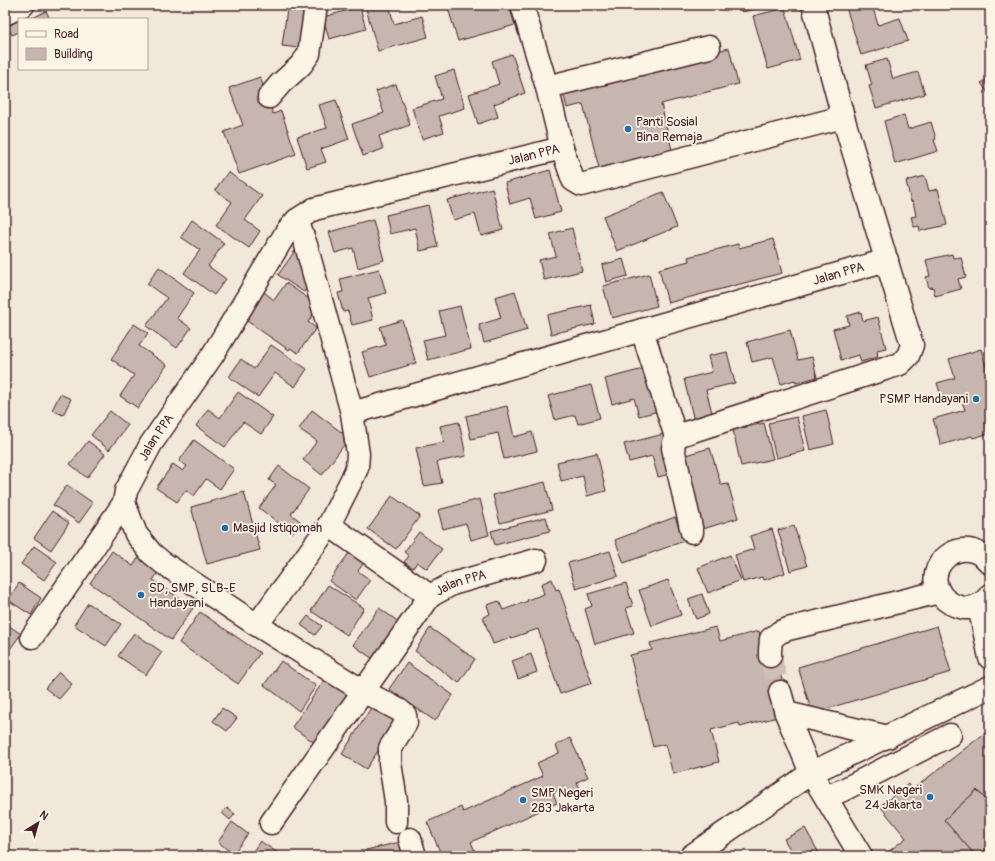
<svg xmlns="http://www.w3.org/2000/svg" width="995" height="861" font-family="Pangolin,sans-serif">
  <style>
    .building { fill: #c7b6af; stroke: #4a1f2b }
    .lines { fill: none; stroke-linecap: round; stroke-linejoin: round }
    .minor-tunnel { stroke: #d0c0b7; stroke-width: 22; stroke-dasharray: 22 11; stroke-linecap: butt }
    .minor-casing { stroke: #4a1f2b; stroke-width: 25 }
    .minor { stroke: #fcf5e5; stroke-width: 22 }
    .poi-dot { fill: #1f6fb2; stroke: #fcf5e5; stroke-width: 1.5 }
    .labels { text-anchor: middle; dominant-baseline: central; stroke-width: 3.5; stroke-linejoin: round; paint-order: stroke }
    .poi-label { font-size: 13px; fill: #4a1f2b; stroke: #fcf5e5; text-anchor: start }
    .street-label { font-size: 13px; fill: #4a1f2b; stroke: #fcf5e5 }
  </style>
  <rect width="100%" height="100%" fill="#f1e8da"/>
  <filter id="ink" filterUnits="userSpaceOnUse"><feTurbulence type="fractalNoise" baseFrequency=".025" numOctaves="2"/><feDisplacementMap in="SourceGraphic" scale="8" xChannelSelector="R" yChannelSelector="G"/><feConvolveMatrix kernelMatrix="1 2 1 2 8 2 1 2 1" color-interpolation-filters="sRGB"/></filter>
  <g filter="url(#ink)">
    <g class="building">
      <polygon points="365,5 389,5 394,24 422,16 428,37 378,51"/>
      <polygon points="458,5 509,5 515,25 458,41 448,8"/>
      <polygon points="740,5 774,5 742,12"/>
      <polygon points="855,5 872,5 878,25 900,18 908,41 861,55 846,7"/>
      <polygon points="24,7 31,19 19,19 19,32 12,35 5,23"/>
      <polygon points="360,7 366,29 329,39 323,17"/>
      <polygon points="785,8 800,60 768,69 753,16"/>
      <polygon points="287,9 313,13 308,49 282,46"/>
      <polygon points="46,11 50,19 31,19"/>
      <polygon points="729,48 738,84 661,104 672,150 599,168 583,104 567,108 562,87 583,85"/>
      <polygon points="512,54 525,93 494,104 498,117 478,124 469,94 499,84 492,61"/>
      <polygon points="887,59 893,79 918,72 925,94 876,108 869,86 872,85 866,65"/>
      <polygon points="454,70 465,108 439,116 444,132 422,139 412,108 442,99 435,76"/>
      <polygon points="260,77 273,114 281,111 296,154 239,174 224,132 243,125 229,88"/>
      <polygon points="990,77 990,96 981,83"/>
      <polygon points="396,84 410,125 379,136 383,149 363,156 352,124 384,113 376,91"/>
      <polygon points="336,100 349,139 321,149 326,162 307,168 297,137 327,128 319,105"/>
      <polygon points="904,115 908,129 931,122 936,139 934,140 938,151 895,164 884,121"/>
      <polygon points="550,170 561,212 536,219 530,198 510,204 505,183"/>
      <polygon points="228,172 262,196 245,220 260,231 249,248 216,225 232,202 215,190"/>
      <polygon points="925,176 929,191 938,189 947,225 920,231 919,226 914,227 911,217 916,216 913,201 911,202 906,181"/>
      <polygon points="492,188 503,230 481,236 475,214 453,220 447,200"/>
      <polygon points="663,192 677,227 617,251 603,216"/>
      <polygon points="428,205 438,247 420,251 415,228 390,234 386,215"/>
      <polygon points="192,220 224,243 208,266 226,279 214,295 184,273 200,250 181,237"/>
      <polygon points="373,220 384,260 358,268 353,248 335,253 329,232"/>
      <polygon points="572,228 582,271 544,280 539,260 556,256 550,234"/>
      <polygon points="773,239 782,273 668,303 659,269 689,261 688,257 738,244 739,248"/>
      <polygon points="299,245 314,278 304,292 278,275"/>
      <polygon points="952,254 953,258 961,257 966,277 958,279 961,289 935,296 933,287 929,288 926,277 930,276 926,260"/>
      <polygon points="623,259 628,276 606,282 602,265"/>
      <polygon points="159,267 194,293 177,318 191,328 177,348 146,326 167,298 147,284"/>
      <polygon points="379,269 386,293 368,298 373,320 352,325 348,311 343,312 338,293 343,292 340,279"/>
      <polygon points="649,274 657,306 612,318 603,286"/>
      <polygon points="286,283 319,306 308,322 316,328 298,353 290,348 289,350 244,319 264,292 274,300"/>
      <polygon points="515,291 527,330 484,343 479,325 501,318 495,297"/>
      <polygon points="591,305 595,324 551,334 547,315"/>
      <polygon points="460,306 471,349 428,360 423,340 445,335 439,311"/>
      <polygon points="861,312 863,321 878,317 886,348 877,350 878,357 861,362 859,355 841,360 833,329 849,325 847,316"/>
      <polygon points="402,320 416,363 370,377 362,352 386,345 380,327"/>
      <polygon points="134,324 148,333 139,346 167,365 138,408 120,396 134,375 111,359"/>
      <polygon points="790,330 798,360 812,357 817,377 796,383 795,380 781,384 773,357 752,362 747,342"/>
      <polygon points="271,345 307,369 295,387 275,373 258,397 229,377 241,359 254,369"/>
      <polygon points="981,349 990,380 990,433 973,438 972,436 941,445 933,419 965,410 960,396 943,402 937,383 955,378 949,359"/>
      <polygon points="727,352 735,383 706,390 713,416 694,421 684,379 712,372 708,356"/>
      <polygon points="647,368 659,411 639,416 634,398 612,404 605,379"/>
      <polygon points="591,385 600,418 578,424 575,415 555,420 548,396"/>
      <polygon points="238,392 273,417 261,434 243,422 225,447 196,426 208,409 220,418"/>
      <polygon points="60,394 71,399 63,415 52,410"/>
      <polygon points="507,406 514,437 532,432 537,451 504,459 498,433 471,439 466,416"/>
      <polygon points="312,410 349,438 322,475 303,460 317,441 299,429"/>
      <polygon points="826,410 834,444 810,450 802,416"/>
      <polygon points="110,411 128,425 109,450 91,435"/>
      <polygon points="797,417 805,451 776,458 768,423"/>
      <polygon points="459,422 466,456 437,462 442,483 424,486 416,448 444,442 440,426"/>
      <polygon points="764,423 773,459 741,466 733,430"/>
      <polygon points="664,434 674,473 658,477 652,456 629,462 624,444"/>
      <polygon points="194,440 234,469 220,489 206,479 194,496 186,490 177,502 156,488 173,464 183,471 187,466 179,461"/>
      <polygon points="88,441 105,454 87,478 70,464"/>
      <polygon points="710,448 721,485 728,484 738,518 700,530 678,457"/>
      <polygon points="597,453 606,491 587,496 583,476 561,481 557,462"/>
      <polygon points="279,466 309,489 291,514 301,522 292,533 259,508 276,485 269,480"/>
      <polygon points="545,482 552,510 500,523 493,495"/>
      <polygon points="67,485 93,503 79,523 53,505"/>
      <polygon points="244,492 260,550 207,564 191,507"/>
      <polygon points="392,496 420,516 396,549 368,529"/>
      <polygon points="480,499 489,535 471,540 466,523 443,529 438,510"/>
      <polygon points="52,511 69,523 51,550 34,538"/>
      <polygon points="546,517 550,531 495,545 491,531"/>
      <polygon points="675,517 684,541 624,563 615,540"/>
      <polygon points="794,526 807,566 790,571 778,530"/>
      <polygon points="772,529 785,573 764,580 762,577 743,582 735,555 754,549 750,536"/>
      <polygon points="419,532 442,549 427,569 417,562 413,568 404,562 409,556 404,552"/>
      <polygon points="34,546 57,562 44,580 21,564"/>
      <polygon points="354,546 369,556 358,571 370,580 356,600 329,581"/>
      <polygon points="112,551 133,566 139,557 159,571 153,580 193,608 171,640 90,583"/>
      <polygon points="610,551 618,576 576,589 568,563"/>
      <polygon points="730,555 741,580 708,593 698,568"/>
      <polygon points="552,579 556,590 559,589 592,683 560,694 538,629 493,644 483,617 490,614 487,605 499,601 503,610 528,601 527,600 544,594 541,584"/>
      <polygon points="668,580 681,615 652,626 639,590"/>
      <polygon points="19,583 41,598 31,615 8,600"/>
      <polygon points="626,583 633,606 626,608 634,633 595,644 585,609 592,606 588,594"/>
      <polygon points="328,585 364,608 347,635 311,611"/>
      <polygon points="702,594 709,614 696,619 688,599"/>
      <polygon points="88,603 121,624 106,646 74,625"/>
      <polygon points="379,608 399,622 373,659 353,645"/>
      <polygon points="200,612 260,653 238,684 179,643"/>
      <polygon points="308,616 322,626 315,635 301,625"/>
      <polygon points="5,623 21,634 7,653 5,652"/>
      <polygon points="937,626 951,672 812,713 798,667"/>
      <polygon points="716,627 720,641 759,631 765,657 775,654 785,691 781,716 740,727 739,723 711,730 719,762 673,774 665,744 653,747 630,655 652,650 650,643"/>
      <polygon points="430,628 475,659 459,683 415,651"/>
      <polygon points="134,633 162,652 146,675 118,656"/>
      <polygon points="531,654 537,672 518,679 512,661"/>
      <polygon points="281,661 316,686 299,711 264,685"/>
      <polygon points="407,663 453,695 435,721 389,689"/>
      <polygon points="59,672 72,684 59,699 45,688"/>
      <polygon points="325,679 348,694 315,743 292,727"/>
      <polygon points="376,700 401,716 366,769 342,754"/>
      <polygon points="222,708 237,718 227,731 213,721"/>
      <polygon points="990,729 990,804 977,790 944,820 976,856 885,856 884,855 906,838 880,806 908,784 912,790"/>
      <polygon points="570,738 588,777 577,782 581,791 568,797 564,787 553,793 557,803 471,842 477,856 442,856 427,822 461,807 463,812 543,776 537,763 559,753 556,745"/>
      <polygon points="977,790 990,804 990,846 978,856 976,856 944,820"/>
      <polygon points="227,808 235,814 230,820 222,813"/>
      <polygon points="232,822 248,834 233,854 218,842"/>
      <polygon points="805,828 820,855 780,856 791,851 784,839"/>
      <polygon points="409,840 413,856 367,856 366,850"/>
      <polygon points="260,841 278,853 276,856 250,856"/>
      <polygon points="990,846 990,856 978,856"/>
    </g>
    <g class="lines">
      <polyline class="minor-tunnel" points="770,656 780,692"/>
      <defs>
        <g id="minor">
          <polyline points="522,5 547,87 562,148"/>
          <polyline points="5,14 23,5"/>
          <polyline points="547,87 709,47"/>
          <polyline points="269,97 281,83 288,77 301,65 309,54 316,5"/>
          <polyline points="642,330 676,437"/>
          <path id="s1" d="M352 413 887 260"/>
          <polyline points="329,525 430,596"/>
          <path d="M692 532 673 448C674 440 675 438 683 434L900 364 908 356 912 345 843 117 813 5"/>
          <path d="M990 563C964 530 920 566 941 595 947 603 954 606 964 608 974 609 985 603 990 595"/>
          <polyline points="979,606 990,658"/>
          <polyline points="257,625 329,525 352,479 357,468 358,454 352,413 306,245 297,220"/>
          <polyline points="32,637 124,503"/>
          <polyline points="770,656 770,651 771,639 780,632 788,629 939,592"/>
          <polyline points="780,692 786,713 811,773 861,856"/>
          <polyline points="786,713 888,737"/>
          <polyline points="826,797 843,790 950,735"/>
          <path id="s2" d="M396 822V801L390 763V748L406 723 405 715 399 710 363 691 257 625 163 563 151 553 136 534 124 503 126 491 151 444 212 356 287 231 297 220 314 209 562 148 573 180 581 185 843 117"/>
          <path id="s3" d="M271 823 430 596 452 584 536 560"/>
          <polyline points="410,839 415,856"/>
          <polyline points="691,856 811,773 990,687"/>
        </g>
      </defs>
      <use href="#minor" class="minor-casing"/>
      <use href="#minor" class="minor"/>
    </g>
  </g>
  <g class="poi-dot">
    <circle cx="628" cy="129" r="4"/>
    <circle cx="976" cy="399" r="4"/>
    <circle cx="225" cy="528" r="4"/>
    <circle cx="141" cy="595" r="4"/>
    <circle cx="930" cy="797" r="4"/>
    <circle cx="523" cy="800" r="4"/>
  </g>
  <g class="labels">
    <g class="poi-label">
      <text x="636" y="122">Panti Sosial<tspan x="636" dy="15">Bina Remaja</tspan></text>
      <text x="968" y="399" text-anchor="end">PSMP Handayani</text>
      <text x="233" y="528">Masjid Istiqomah</text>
      <text x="149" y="588">SD, SMP, SLB-E<tspan x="149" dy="15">Handayani</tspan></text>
      <text x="922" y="790" text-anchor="end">SMK Negeri<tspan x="922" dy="15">24 Jakarta</tspan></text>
      <text x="531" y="793">SMP Negeri<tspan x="531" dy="15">283 Jakarta</tspan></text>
    </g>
    <g class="street-label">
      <text stroke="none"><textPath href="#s2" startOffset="1051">Jalan PPA</textPath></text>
      <text stroke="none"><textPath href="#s1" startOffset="506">Jalan PPA</textPath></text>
      <text stroke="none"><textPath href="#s2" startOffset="545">Jalan PPA</textPath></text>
      <text stroke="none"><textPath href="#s3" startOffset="311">Jalan PPA</textPath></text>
    </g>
  </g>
  <rect width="995" height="861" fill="none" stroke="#fcf5e5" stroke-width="20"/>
  <rect x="10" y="10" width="975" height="841" fill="none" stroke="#4a1f2b" stroke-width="1.5" filter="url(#ink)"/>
  <rect x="18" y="18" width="130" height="52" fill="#fcf5e5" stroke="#b59f9b"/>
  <rect x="26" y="31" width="20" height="6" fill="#fcf5e5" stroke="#b59f9b"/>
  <text x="54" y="38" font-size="12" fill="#4a1f2b">Road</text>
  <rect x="26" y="48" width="20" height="12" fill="#c7b6af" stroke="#b59f9b"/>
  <text x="54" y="58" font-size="12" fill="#4a1f2b">Building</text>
  <g transform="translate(38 823) rotate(37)" stroke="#fcf5e5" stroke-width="3" paint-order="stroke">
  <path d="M0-3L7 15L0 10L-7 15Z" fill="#4a1f2b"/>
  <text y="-6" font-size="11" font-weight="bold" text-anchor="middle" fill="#4a1f2b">N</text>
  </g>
</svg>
